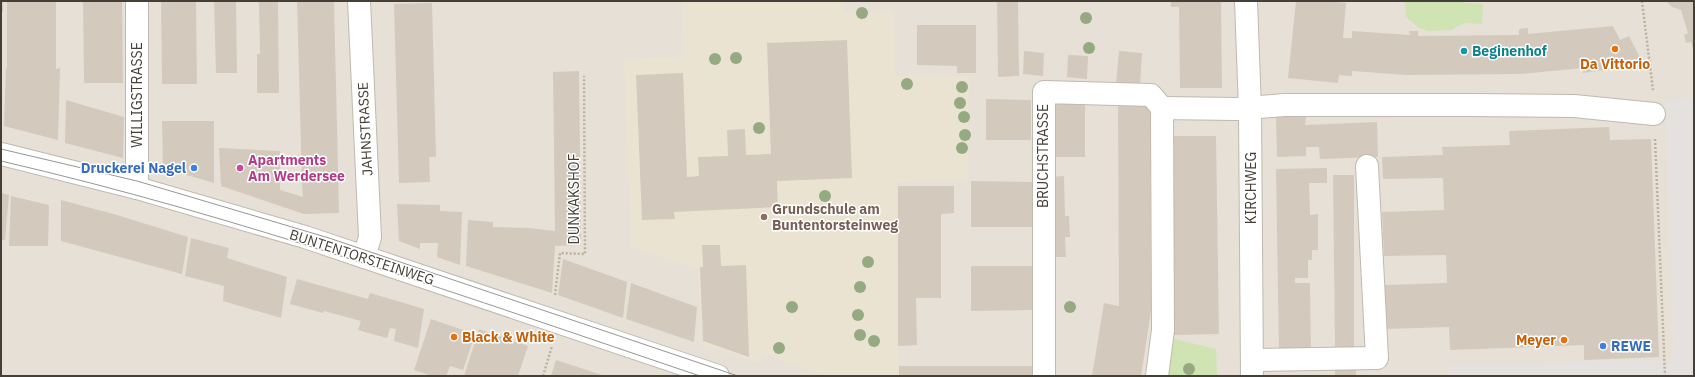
<svg xmlns="http://www.w3.org/2000/svg" width="1695" height="377" font-family="'IBM Plex Sans',sans-serif">
  <style>
    .residential { fill: #e6e0d6 }
    .education { fill: #eae3d2 }
    .green { fill: #cfe3b3 }
    .parking { fill: #e4e1df }
    .building { fill: #d3cabd }
    .lines { fill: none; stroke-linecap: round; stroke-linejoin: round }
    .minor-casing { stroke: #c0b9ad; stroke-width: 24 }
    .path { stroke: #bdb19d; stroke-width: 2.5; stroke-dasharray: 2 2; stroke-linecap: butt }
    .minor { stroke: #fff; stroke-width: 22 }
    .tram { stroke: #969696; stroke-width: 1 }
    .tree { fill: #96aa81 }
    .food-dot { fill: #e8710a; stroke: #fff; stroke-width: 1.5 }
    .culture-dot { fill: #0f9aa8; stroke: #fff; stroke-width: 1.5 }
    .shop-dot { fill: #3f7fe0; stroke: #fff; stroke-width: 1.5 }
    .hotel-dot { fill: #d1479c; stroke: #fff; stroke-width: 1.5 }
    .education-dot { fill: #8d6e63; stroke: #fff; stroke-width: 1.5 }
    .labels { text-anchor: middle; dominant-baseline: central; stroke-width: 3; stroke-linejoin: round; paint-order: stroke }
    .culture-label { font-size: 14px; font-weight: bold; fill: #0d838f; stroke: #fff; text-anchor: start }
    .food-label { font-size: 14px; font-weight: bold; fill: #c56008; stroke: #fff }
    .street-label { font-size: 14px; fill: #453f37; stroke: #fff }
    .hotel-label { font-size: 14px; font-weight: bold; fill: #b23c85; stroke: #fff; text-anchor: start }
    .shop-label { font-size: 14px; font-weight: bold; fill: #366cbe; stroke: #fff; text-anchor: end }
    .education-label { font-size: 14px; font-weight: bold; fill: #785e54; stroke: #fff; text-anchor: start }
  </style>
  <rect width="100%" height="100%" fill="#f2eee7"/>
  <rect class="residential" x="1" y="1" width="1693" height="375"/>
  <polygon class="education" points="682,1 843,1 843,13 894,12 895,75 969,76 968,179 897,182 899,376 825,376 762,353 760,363 703,345 697,269 631,247 624,59 684,57"/>
  <g class="green">
    <polygon points="1405,1 1462,1 1464,3 1483,4 1482,24 1464,23 1451,30 1428,31 1418,27 1406,17"/>
    <polygon points="1174,339 1216,349 1217,376 1168,376"/>
  </g>
  <polygon class="parking" points="1694,99 1694,376 1450,376 1450,364 1523,364 1674,359 1665,100"/>
  <g class="building">
    <rect x="1" y="1" width="2" height="11"/>
    <polygon points="7,1 56,1 56,69 60,68 58,140 4,126 6,68 7,69"/>
    <polygon points="83,1 122,1 123,83 84,83"/>
    <polygon points="161,1 196,1 197,84 162,84"/>
    <polygon points="214,1 236,1 237,73 216,73"/>
    <polygon points="259,1 278,1 279,93 257,93 257,54 260,54"/>
    <polygon points="297,1 334,1 339,213 304,214 221,186 219,148 280,151 280,190 303,197 302,185"/>
    <polygon points="997,1 1018,1 1019,76 998,77"/>
    <polygon points="1171,1 1221,1 1222,88 1180,88 1179,7 1171,7"/>
    <polygon points="1296,1 1323,1 1346,3 1343,38 1352,38 1352,31 1410,35 1409,31 1418,31 1418,36 1519,35 1519,29 1528,28 1528,34 1613,26 1620,40 1629,36 1642,62 1633,66 1583,73 1583,68 1521,74 1406,75 1352,71 1352,76 1339,75 1338,83 1288,78"/>
    <polygon points="1666,1 1694,1 1694,52 1691,42 1686,43 1684,35 1688,33 1681,10 1672,7"/>
    <polygon points="432,3 436,157 429,157 430,182 399,183 394,4"/>
    <polygon points="917,25 976,25 976,73 957,73 957,66 917,65"/>
    <polygon points="847,40 852,178 777,181 778,207 674,212 675,219 642,220 636,75 683,73 687,177 699,176 698,157 728,156 727,130 745,129 746,155 771,154 767,43"/>
    <polygon points="1024,51 1044,53 1043,76 1023,74"/>
    <polygon points="1119,51 1142,53 1140,86 1116,84"/>
    <polygon points="1068,55 1088,56 1087,79 1067,77"/>
    <polygon points="579,71 581,245 555,246 552,293 466,266 468,220 493,222 493,227 528,228 555,231 553,72"/>
    <rect x="1056" y="98" width="29" height="59"/>
    <polygon points="986,99 1031,100 1031,140 986,140"/>
    <polygon points="1118,99 1150,99 1151,311 1141,376 1092,376 1104,303 1119,306"/>
    <polygon points="66,100 124,117 123,158 65,143"/>
    <polygon points="1306,116 1305,125 1377,122 1378,157 1320,159 1319,147 1306,147 1306,156 1277,157 1276,117"/>
    <polygon points="162,121 214,121 214,183 163,168"/>
    <polygon points="1609,127 1610,140 1651,139 1659,357 1584,360 1584,345 1450,350 1449,327 1386,329 1385,285 1447,283 1446,255 1384,256 1382,212 1444,210 1443,178 1383,179 1382,157 1443,155 1442,147 1510,145 1509,131"/>
    <polygon points="1170,136 1216,136 1219,334 1173,335"/>
    <polygon points="1327,168 1327,183 1309,183 1310,215 1318,214 1318,250 1312,250 1312,260 1308,260 1308,278 1295,278 1295,283 1310,283 1311,352 1279,353 1276,169"/>
    <polygon points="1333,175 1354,175 1354,350 1335,349"/>
    <polygon points="1064,176 1065,216 1069,216 1070,237 1065,237 1066,257 1051,257 1049,177"/>
    <polygon points="971,181 1033,182 1032,227 971,227"/>
    <polygon points="898,186 954,186 954,213 941,214 941,298 916,298 917,345 898,346"/>
    <polygon points="1,193 9,195 5,240 1,240"/>
    <polygon points="11,196 49,205 48,246 9,246"/>
    <polygon points="61,200 117,215 188,237 182,274 61,241"/>
    <polygon points="397,204 440,205 440,211 462,212 460,265 437,257 438,243 420,243 420,249 399,241"/>
    <polygon points="191,238 229,248 227,258 287,277 281,318 223,301 224,286 185,276"/>
    <polygon points="702,245 720,245 721,266 746,265 749,357 703,341 700,267 703,267"/>
    <polygon points="563,259 627,282 623,318 558,295"/>
    <polygon points="971,266 1033,266 1033,310 971,311"/>
    <polygon points="297,279 368,299 370,293 424,309 418,348 394,341 396,329 390,328 387,338 358,330 361,321 324,311 323,313 290,304"/>
    <polygon points="631,283 697,307 694,342 626,319"/>
    <polygon points="431,319 475,334 463,370 450,366 446,376 432,376 414,370"/>
    <polygon points="479,329 528,346 518,376 464,376"/>
    <polygon points="556,360 605,376 551,376"/>
    <rect x="899" y="366" width="133" height="10"/>
    <rect x="1335" y="366" width="21" height="10"/>
  </g>
  <g class="lines">
    <defs>
      <g id="minor">
        <polyline points="137,1 137,188"/>
        <polyline points="359,1 370,237 364,257"/>
        <polyline points="1246,1 1250,109 1252,376"/>
        <polyline points="1,154 137,188 305,237 718,376"/>
        <polyline points="1252,360 1377,358 1367,166"/>
        <polyline points="1044,376 1044,92 1151,95 1162,108"/>
        <polyline points="1157,376 1163,330 1162,108 1236,109 1284,105 1470,105 1574,106 1654,114"/>
      </g>
    </defs>
    <use href="#minor" class="minor-casing"/>
    <g class="path">
      <polyline points="1642,1 1653,90"/>
      <polyline points="1655,139 1665,376"/>
      <polyline points="555,295 560,253 585,254 584,76"/>
      <polyline points="543,376 552,346"/>
    </g>
    <use href="#minor" class="minor"/>
    <g class="tram">
      <polyline points="1,149 137,181 329,238 738,376"/>
      <path d="M1 161C239 216 469 298 700 376"/>
    </g>
  </g>
  <g class="tree">
    <circle cx="862" cy="13" r="6"/>
    <circle cx="1086" cy="18" r="6"/>
    <circle cx="1089" cy="48" r="6"/>
    <circle cx="736" cy="58" r="6"/>
    <circle cx="715" cy="59" r="6"/>
    <circle cx="907" cy="84" r="6"/>
    <circle cx="962" cy="87" r="6"/>
    <circle cx="960" cy="103" r="6"/>
    <circle cx="964" cy="117" r="6"/>
    <circle cx="759" cy="128" r="6"/>
    <circle cx="965" cy="135" r="6"/>
    <circle cx="962" cy="148" r="6"/>
    <circle cx="825" cy="196" r="6"/>
    <circle cx="868" cy="262" r="6"/>
    <circle cx="860" cy="287" r="6"/>
    <circle cx="792" cy="307" r="6"/>
    <circle cx="1070" cy="307" r="6"/>
    <circle cx="858" cy="315" r="6"/>
    <circle cx="860" cy="335" r="6"/>
    <circle cx="874" cy="341" r="6"/>
    <circle cx="779" cy="348" r="6"/>
    <circle cx="1189" cy="369" r="6"/>
  </g>
  <g class="food-dot">
    <circle cx="1615" cy="49" r="4"/>
    <circle cx="454" cy="337" r="4"/>
    <circle cx="1564" cy="340" r="4"/>
  </g>
  <circle class="culture-dot" cx="1464" cy="51" r="4"/>
  <g class="shop-dot">
    <circle cx="194" cy="168" r="4"/>
    <circle cx="1603" cy="346" r="4"/>
  </g>
  <circle class="hotel-dot" cx="240" cy="168" r="4"/>
  <circle class="education-dot" cx="764" cy="217" r="4"/>
  <g class="labels">
    <g class="culture-label">
      <text x="1472" y="51">Beginenhof</text>
    </g>
    <g class="food-label">
      <text x="1615" y="64">Da Vittorio</text>
      <text x="462" y="337" text-anchor="start">Black &amp; White</text>
      <text x="1556" y="340" text-anchor="end">Meyer</text>
    </g>
    <g class="street-label">
      <text transform="translate(137 95) rotate(-90)">WILLIGSTRASSE</text>
      <text transform="translate(365 129) rotate(-93)">JAHNSTRASSE</text>
      <text transform="translate(1043 156) rotate(-90)">BRUCHSTRASSE</text>
      <text transform="translate(1251 188) rotate(-90)">KIRCHWEG</text>
      <text transform="translate(574 199) rotate(-90)">DUNKAKSHOF</text>
      <text transform="translate(362 257) rotate(18)">BUNTENTORSTEINWEG</text>
    </g>
    <g class="hotel-label">
      <text x="248" y="160">Apartments<tspan x="248" dy="16">Am Werdersee</tspan></text>
    </g>
    <g class="shop-label">
      <text x="186" y="168">Druckerei Nagel</text>
      <text x="1611" y="346" text-anchor="start">REWE</text>
    </g>
    <g class="education-label">
      <text x="772" y="209">Grundschule am<tspan x="772" dy="16">Buntentorsteinweg</tspan></text>
    </g>
  </g>
  <rect width="1695" height="377" fill="none" stroke="#453f37" stroke-width="4"/>
</svg>
